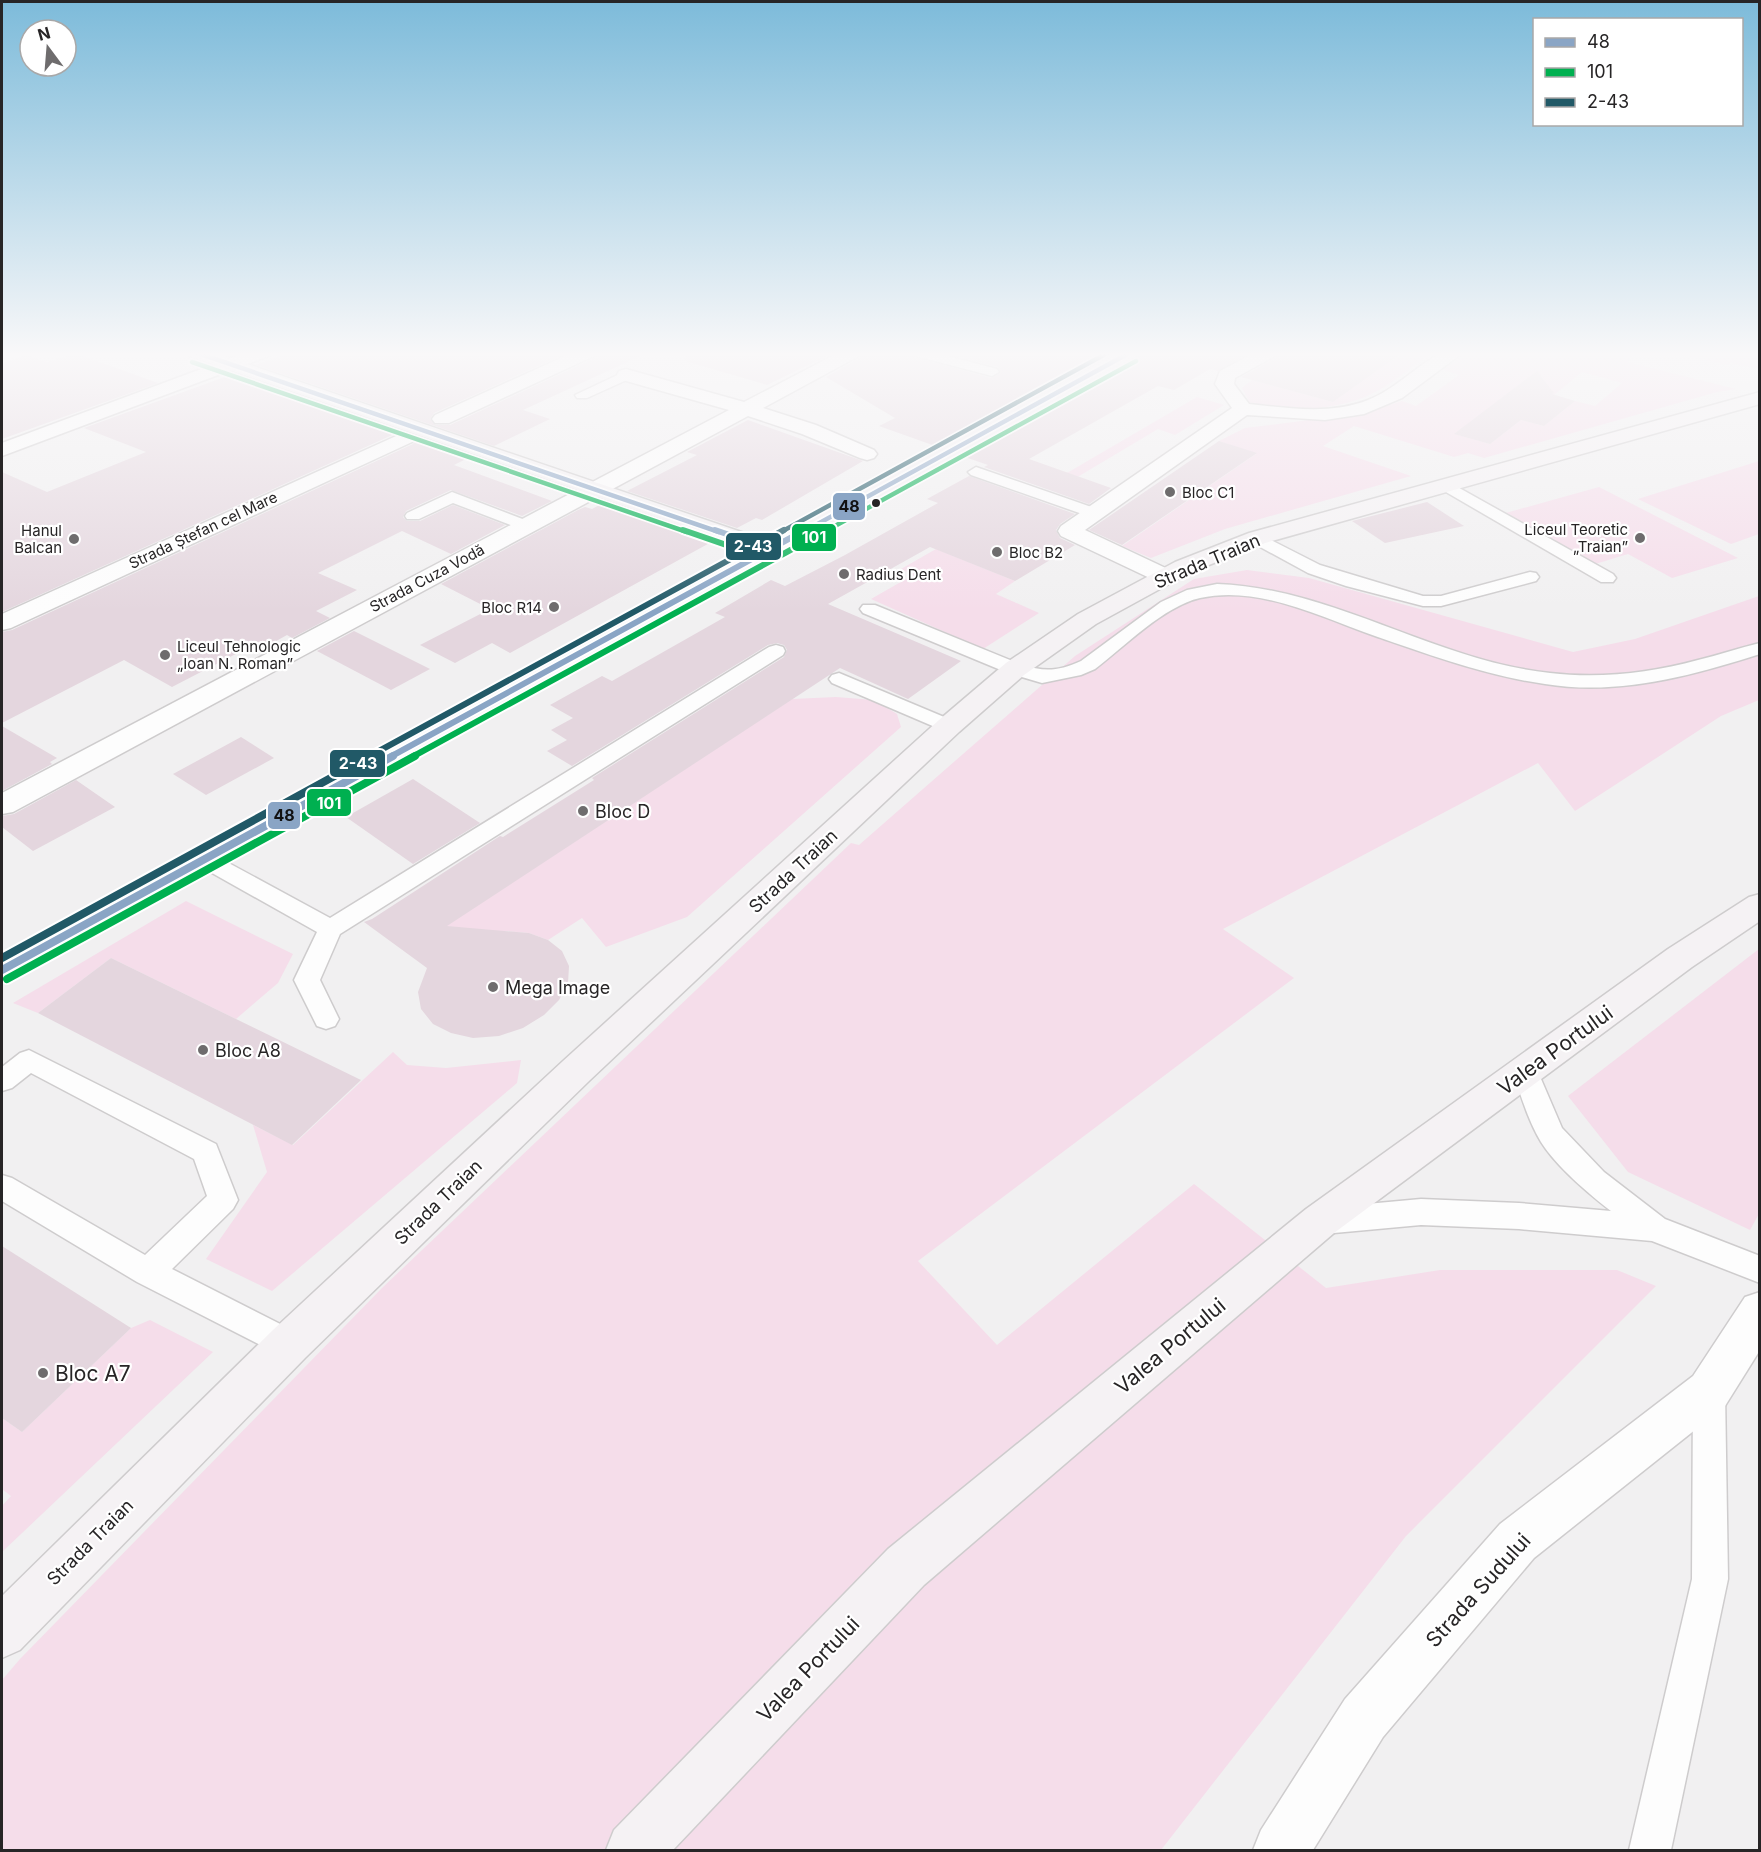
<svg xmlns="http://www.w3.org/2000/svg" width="1761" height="1852" font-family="Inter,sans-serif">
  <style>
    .green { fill: #f5ddea; fill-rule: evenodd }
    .building { fill: #e4d6de }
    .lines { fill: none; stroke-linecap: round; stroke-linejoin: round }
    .lane-casing { stroke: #cecccd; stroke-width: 3 }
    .street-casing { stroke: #cecccd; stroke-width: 3 }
    .secondary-casing { stroke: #cecccd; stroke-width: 3 }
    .lane { fill: #fdfdfd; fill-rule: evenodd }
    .street { fill: #fdfdfd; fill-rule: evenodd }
    .secondary { fill: #f5f2f4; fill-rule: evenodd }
    .bus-1-far2-casing { stroke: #fff; stroke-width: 8 }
    .bus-1-far1-casing { stroke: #fff; stroke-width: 10 }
    .bus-1-casing { stroke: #fff; stroke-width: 12 }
    .bus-2-far2-casing { stroke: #fff; stroke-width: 8 }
    .bus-2-far1-casing { stroke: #fff; stroke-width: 10 }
    .bus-2-casing { stroke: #fff; stroke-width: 12 }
    .bus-3-far2-casing { stroke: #fff; stroke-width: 8 }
    .bus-3-far1-casing { stroke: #fff; stroke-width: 10 }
    .bus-3-casing { stroke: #fff; stroke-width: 12 }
    .bus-1-far2 { stroke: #8aa5c5; stroke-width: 4.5 }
    .bus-1-far1 { stroke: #8aa5c5; stroke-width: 6 }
    .bus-1 { stroke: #8aa5c5; stroke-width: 8 }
    .bus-2-far2 { stroke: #00b050; stroke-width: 4.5 }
    .bus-2-far1 { stroke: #00b050; stroke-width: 6 }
    .bus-2 { stroke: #00b050; stroke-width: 8 }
    .bus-3-far2 { stroke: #215967; stroke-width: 4.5 }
    .bus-3-far1 { stroke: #215967; stroke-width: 6 }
    .bus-3 { stroke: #215967; stroke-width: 8 }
    .poi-dot { fill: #6e6c6d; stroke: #fff; stroke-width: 2 }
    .bus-dot { fill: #272526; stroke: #fff; stroke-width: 2 }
    .labels { text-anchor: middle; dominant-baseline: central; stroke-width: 4.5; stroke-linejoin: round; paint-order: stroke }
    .far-poi-label { font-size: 15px; fill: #272526; stroke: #fff; text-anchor: start }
    .far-street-label { font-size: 15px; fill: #272526; stroke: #fff }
    .street-label { font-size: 18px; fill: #272526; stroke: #fff }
    .poi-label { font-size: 18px; fill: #272526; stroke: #fff; text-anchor: start }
    .near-street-label { font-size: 21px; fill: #272526; stroke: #fff }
    .near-poi-label { font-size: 21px; fill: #272526; stroke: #fff; text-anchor: start }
    .line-badge { stroke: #fff; stroke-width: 2 }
    .badge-label { font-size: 16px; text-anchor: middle; font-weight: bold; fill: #fff }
    .pale-badge-label { font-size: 16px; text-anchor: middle; font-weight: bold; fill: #111 }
  </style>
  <rect width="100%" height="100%" fill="#f1f0f1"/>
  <g class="green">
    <path d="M1297 352H1356L1392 361 1406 352H1433C1412 366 1390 386 1367 396 1332 411 1290 411 1252 407L1242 388 1252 380 1333 402 1347 392 1268 370Z"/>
    <path d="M1468 352H1636L1627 362 1736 389 1717 392 1484 458 1468 453 1454 457 1354 426 1323 446 1411 476 1225 529 1151 558 1122 546 1256 454 1219 441 1245 428 1365 413 1402 401 1416 406 1459 375 1443 370ZM1582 372 1622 383 1595 406 1575 401 1544 426 1521 420 1490 444 1455 434 1554 395Z"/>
    <polygon points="1668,352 1734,352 1759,358 1759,369 1731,363 1728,365"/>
    <polygon points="1197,397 1224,405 1175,435 1158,429 1054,491 1043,487"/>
    <polygon points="1759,461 1759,534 1731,544 1638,499"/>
    <polygon points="1599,487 1738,558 1672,578 1628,554 1592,565 1502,514"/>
    <polygon points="936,549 1015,581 996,594 1039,613 983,649 871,599 913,575 901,569"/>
    <polygon points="1247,570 1309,578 1573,652 1635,639 1759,596 1759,700 1721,716 1575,811 1538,763 1223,929 1294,978 918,1261 997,1345 1194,1184 1326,1288 1440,1270 1617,1270 1656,1286 1406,1536 1161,1850 2,1850 2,1680 20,1659 382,1288 851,843 859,845 1075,656 1194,579"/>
    <polygon points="836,697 874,700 897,714 901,727 687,917 606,947 582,918 548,940 529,933 506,931 482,935 446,926 792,699"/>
    <polygon points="186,901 293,954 278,983 236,1019 111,958 38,1013 13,1003"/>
    <polygon points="1759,949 1760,1212 1750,1230 1628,1172 1568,1096"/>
    <polygon points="393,1052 407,1065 446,1068 521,1060 517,1083 272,1291 206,1259 267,1172 253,1125 293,1145"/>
    <polygon points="150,1320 213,1352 2,1552 2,1506 11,1496 2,1489 2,1418 22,1432 131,1328"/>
  </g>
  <g class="building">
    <polygon points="290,352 569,352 434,413 430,419 435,425 450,425 595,358 599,352 649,352 523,410 550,419 494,446 256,365"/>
    <polygon points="686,352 835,352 767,385 685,361"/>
    <polygon points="864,352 910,356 991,378 1001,373 998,367 948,354 948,352 1113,352 938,447 879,426 895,418 826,377 860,358"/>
    <polygon points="1142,352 1251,352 1218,371 1210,369 1174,390 1158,386 1029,459 1111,488 1089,504 984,467 988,465 962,456 1138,358"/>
    <polygon points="1280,352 1403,352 1333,402 1241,377 1276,358"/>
    <polygon points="26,355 47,362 70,355 80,355 158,383 2,439 2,363"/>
    <polygon points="1537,371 1554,393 1552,394 1575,401 1544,426 1521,420 1490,444 1454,434"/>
    <polygon points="233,374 401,431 2,612 2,472 47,492 146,452 84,428"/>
    <polygon points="748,420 863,461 762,520 756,518 737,528 627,491 697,455 687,452"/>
    <polygon points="417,437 472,456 454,465 552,501 522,516 451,490 406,511 403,517 407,521 420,521 453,505 505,525 451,554 402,531 318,573 357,590 316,611 330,618 292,638 287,635 269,645 261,641 172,687 124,660 2,723 2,632 12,630 413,444"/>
    <polygon points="1219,441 1257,453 1122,545 1089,530"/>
    <polygon points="969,476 1075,514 1060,524 1056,530 1060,538 1075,545 1015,581 930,547 828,604 961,661 908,699 840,668 447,926 529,933 548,940 562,951 569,966 568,983 559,1000 544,1015 523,1028 499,1036 473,1038 451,1033 433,1024 421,1009 418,992 427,968 364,922 372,919 500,836 503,837 594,780 592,778 784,657 787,650 784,645 777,643 768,645 572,766 547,751 567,740 551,730 573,718 550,705 602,676 612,681 725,617 715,613 771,580 785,586 845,555 938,503 927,499"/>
    <polygon points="605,502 715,540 510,653 492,643 455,663 420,645 490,609 441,584 578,510 585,507 592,509"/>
    <polygon points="1427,502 1464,526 1385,543 1352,521"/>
    <polygon points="354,631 430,669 391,690 317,651"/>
    <polygon points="2,726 57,758 50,762 52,764 2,791"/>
    <polygon points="241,737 274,758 206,795 173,774"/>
    <polygon points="413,779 480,823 413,864 346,817"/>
    <polygon points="76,780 115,807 33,851 2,827 2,816 14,814"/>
    <polygon points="111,958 361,1080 292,1145 38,1013"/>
    <polygon points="2,1246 131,1328 22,1432 2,1418"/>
  </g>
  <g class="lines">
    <defs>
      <g id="lane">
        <polygon points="910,352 932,352 997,369 999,372 992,376 912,355"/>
        <polygon points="626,371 633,375 631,378 587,398 577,398 575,395"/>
        <polygon points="976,467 1100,510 1102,513 1100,516 1088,516 971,475 968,472"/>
        <polygon points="1445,480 1613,574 1616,578 1613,582 1601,582 1439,488 1437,485 1439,482"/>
        <polygon points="452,492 533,523 535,526 533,529 521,529 453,503 419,519 407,519 405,516 407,513"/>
        <polygon points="1257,533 1320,565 1423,596 1441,596 1530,572 1536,573 1539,577 1536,581 1441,606 1423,606 1346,586 1308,573 1251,542 1249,538 1251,534"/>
        <path d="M1217 584C1333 588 1435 661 1550 673 1600 679 1650 673 1698 660 1719 655 1739 648 1760 643V654C1691 676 1618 696 1545 684 1487 676 1430 655 1375 636 1321 617 1259 585 1200 598 1164 606 1124 647 1095 669L1081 675 1042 683 1008 673 863 613 860 609 863 605H875L1022 665C1045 672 1059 671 1081 661L1161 602 1187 590Z"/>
        <polygon points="776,645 783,647 785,651 783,655 340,934 320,980 339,1019 335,1026 326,1029 317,1026 294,980 317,932 196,864 193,859 196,854 204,852 212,854 330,918 769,647"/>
        <polygon points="839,673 956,722 959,726 956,730 942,730 832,683 829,679 832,675"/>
        <polygon points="29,1050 216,1144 238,1200 233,1209 172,1269 300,1334 305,1344 300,1354 289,1359 278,1354 137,1282 2,1201 2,1175 12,1178 145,1255 207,1196 194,1159 31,1073 12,1088 2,1091 2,1067 20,1053"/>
        <path d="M1526 1062 1535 1065 1562 1128 1604 1172 1665 1219 1760 1256V1283L1652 1241 1519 1229 1421 1225 1323 1234 1313 1230 1308 1221 1313 1212 1323 1208 1421 1199 1519 1203 1611 1211C1589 1194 1556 1166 1541 1142 1528 1120 1521 1096 1513 1072L1517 1065Z"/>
        <polygon points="1709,1375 1721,1380 1725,1391 1728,1579 1671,1850 1629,1850 1692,1579 1693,1391 1697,1380"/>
      </g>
      <g id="street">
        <polygon points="247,352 272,352 269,356 2,456 2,443"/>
        <polygon points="574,352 597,352 594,356 449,423 435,423 432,419 435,415"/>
        <polygon points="840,352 862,352 859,356 763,408 816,425 874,450 877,454 874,458 867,460 860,458 802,434 748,416 13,812 2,814 2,793 729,410 619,379 617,375 619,371 626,369 744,402"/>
        <path d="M1256 352H1278L1275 356 1235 378 1234 384 1249 404C1287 408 1331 415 1368 400 1396 389 1416 366 1441 353 1447 350 1457 352 1464 352L1402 398 1364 414 1325 420 1247 415 1085 530 1172 571 1176 576 1172 581 1164 583 1156 581 1061 536 1058 531 1061 526 1232 408 1215 384 1220 371Z"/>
        <polygon points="405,432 412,434 415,438 412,442 11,628 2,630 2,614"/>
        <polygon points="1760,1292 1760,1350 1725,1406 1534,1558 1383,1737 1313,1850 1253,1850 1261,1830 1345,1699 1500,1524 1693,1376 1745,1297"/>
      </g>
      <g id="secondary">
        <polygon points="186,352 212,352 768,541 1118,352 1140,352 1137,356 14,979 2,982 2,955 751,550 189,356"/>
        <polygon points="1760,392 1760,404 1265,543 1191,572 1096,624 1024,675 959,732 589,1081 305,1358 20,1650 2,1658 2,1596 273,1330 563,1061 939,720 1006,663 1078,614 1175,562 1249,533"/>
        <polygon points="1760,894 1760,921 1692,967 1334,1233 924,1585 673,1850 606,1850 614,1830 888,1549 1306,1209 1668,949 1749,897"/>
      </g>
    </defs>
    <use href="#lane" class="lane-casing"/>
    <use href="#street" class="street-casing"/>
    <use href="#secondary" class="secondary-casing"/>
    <use href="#lane" class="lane"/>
    <use href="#street" class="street"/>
    <use href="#secondary" class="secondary"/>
    <defs>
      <g id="bus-1-far2">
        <polyline points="195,352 719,532"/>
        <polyline points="803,532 1131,352"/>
      </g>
      <g id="bus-1-far1">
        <polyline points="715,530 770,549"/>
        <polyline points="390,757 805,530"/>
      </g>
      <polyline id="bus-1" points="2,970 393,756"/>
      <g id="bus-2-far2">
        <polyline points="192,362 687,532"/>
        <polyline points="824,532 1136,361"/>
      </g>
      <g id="bus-2-far1">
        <polyline points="683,530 767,559"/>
        <polyline points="412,757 827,530"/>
      </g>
      <polyline id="bus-2" points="7,979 415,756"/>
      <polyline id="bus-3-far2" points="781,532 1109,352"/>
      <polyline id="bus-3-far1" points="368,757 784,530"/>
      <polyline id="bus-3" points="2,958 371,756"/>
    </defs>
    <use href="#bus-1-far2" class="bus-1-far2-casing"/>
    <use href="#bus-1-far1" class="bus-1-far1-casing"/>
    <use href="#bus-1" class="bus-1-casing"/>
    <use href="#bus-2-far2" class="bus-2-far2-casing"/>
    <use href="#bus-2-far1" class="bus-2-far1-casing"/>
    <use href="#bus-2" class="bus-2-casing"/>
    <use href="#bus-3-far2" class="bus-3-far2-casing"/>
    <use href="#bus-3-far1" class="bus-3-far1-casing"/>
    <use href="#bus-3" class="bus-3-casing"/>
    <use href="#bus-1-far2" class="bus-1-far2"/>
    <use href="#bus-1-far1" class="bus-1-far1"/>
    <use href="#bus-1" class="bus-1"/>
    <use href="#bus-2-far2" class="bus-2-far2"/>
    <use href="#bus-2-far1" class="bus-2-far1"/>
    <use href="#bus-2" class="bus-2"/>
    <use href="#bus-3-far2" class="bus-3-far2"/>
    <use href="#bus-3-far1" class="bus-3-far1"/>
    <use href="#bus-3" class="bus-3"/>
  </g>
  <linearGradient id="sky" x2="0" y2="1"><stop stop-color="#7dbbda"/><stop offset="0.58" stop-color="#f9f8f9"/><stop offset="1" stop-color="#f9f8f9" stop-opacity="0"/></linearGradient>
  <rect width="1761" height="611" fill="url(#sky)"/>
  <g class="poi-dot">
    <circle cx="1170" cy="492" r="6"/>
    <circle cx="1640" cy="538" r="6"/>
    <circle cx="74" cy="539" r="6"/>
    <circle cx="997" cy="552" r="6"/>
    <circle cx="844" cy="574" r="6"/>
    <circle cx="554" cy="607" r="6"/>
    <circle cx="165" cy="655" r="6"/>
    <circle cx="583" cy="811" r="6"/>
    <circle cx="493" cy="987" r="6"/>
    <circle cx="203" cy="1050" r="6"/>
    <circle cx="43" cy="1373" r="6"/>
  </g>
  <circle class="bus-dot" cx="876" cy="503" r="5"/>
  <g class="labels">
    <g class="far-poi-label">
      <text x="1182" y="492">Bloc C1</text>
      <text x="1628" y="529" text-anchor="end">Liceul Teoretic<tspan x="1628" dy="17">„Traian”</tspan></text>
      <text x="62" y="530" text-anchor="end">Hanul<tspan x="62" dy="17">Balcan</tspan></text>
      <text x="1009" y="552">Bloc B2</text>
      <text x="856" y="574">Radius Dent</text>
      <text x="542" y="607" text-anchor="end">Bloc R14</text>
      <text x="177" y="646">Liceul Tehnologic<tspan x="177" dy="17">„Ioan N. Roman”</tspan></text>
    </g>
    <g class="far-street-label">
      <text transform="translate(203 530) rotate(-25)">Strada Ștefan cel Mare</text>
      <text transform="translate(427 578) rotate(-28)">Strada Cuza Vodă</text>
    </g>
    <g class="street-label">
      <text transform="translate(1207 561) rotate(-23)">Strada Traian</text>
      <text transform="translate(793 871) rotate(-43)">Strada Traian</text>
      <text transform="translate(438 1202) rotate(-44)">Strada Traian</text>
      <text transform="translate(90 1542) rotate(-45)">Strada Traian</text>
    </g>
    <g class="poi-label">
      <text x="595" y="811">Bloc D</text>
      <text x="505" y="987">Mega Image</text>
      <text x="215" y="1050">Bloc A8</text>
    </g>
    <g class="near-street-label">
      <text transform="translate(1555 1050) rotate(-36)">Valea Portului</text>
      <text transform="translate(1170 1346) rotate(-40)">Valea Portului</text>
      <text transform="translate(1478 1590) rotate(-48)">Strada Sudului</text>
      <text transform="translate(808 1669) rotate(-46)">Valea Portului</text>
    </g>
    <g class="near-poi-label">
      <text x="55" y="1373">Bloc A7</text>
    </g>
  </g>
  <g class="line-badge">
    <rect x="832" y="492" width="34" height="29" rx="6" fill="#8aa5c5"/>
    <rect x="791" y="523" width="46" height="29" rx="6" fill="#00b050"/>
    <rect x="725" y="532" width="57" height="29" rx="6" fill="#215967"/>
    <rect x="329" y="749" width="57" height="29" rx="6" fill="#215967"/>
    <rect x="306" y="788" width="46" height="29" rx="6" fill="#00b050"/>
    <rect x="267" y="801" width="34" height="29" rx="6" fill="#8aa5c5"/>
  </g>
  <g class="badge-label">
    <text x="814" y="543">101</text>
    <text x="753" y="552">2-43</text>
    <text x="358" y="769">2-43</text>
    <text x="329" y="809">101</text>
  </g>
  <g class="pale-badge-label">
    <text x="849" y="512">48</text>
    <text x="284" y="821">48</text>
  </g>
  <rect width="1761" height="1852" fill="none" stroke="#272526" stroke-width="6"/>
  <rect x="1533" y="18" width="210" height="108" fill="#ffffff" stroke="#a9a8a8" stroke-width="1.5"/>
  <rect x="1545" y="38" width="30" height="9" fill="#8aa5c5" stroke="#a9a8a8" stroke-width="1.5"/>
  <text x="1587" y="48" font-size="18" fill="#272526">48</text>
  <rect x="1545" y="68" width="30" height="9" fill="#00b050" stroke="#a9a8a8" stroke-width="1.5"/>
  <text x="1587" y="78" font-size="18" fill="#272526">101</text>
  <rect x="1545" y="98" width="30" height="9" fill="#215967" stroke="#a9a8a8" stroke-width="1.5"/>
  <text x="1587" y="108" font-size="18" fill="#272526">2-43</text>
  <g transform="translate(48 48) rotate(344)"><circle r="28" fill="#ffffff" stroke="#a9a8a8" stroke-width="1.5"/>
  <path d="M0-4.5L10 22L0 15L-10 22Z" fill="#6e6c6d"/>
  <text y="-9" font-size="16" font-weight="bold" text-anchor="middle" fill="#272526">N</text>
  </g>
</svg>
